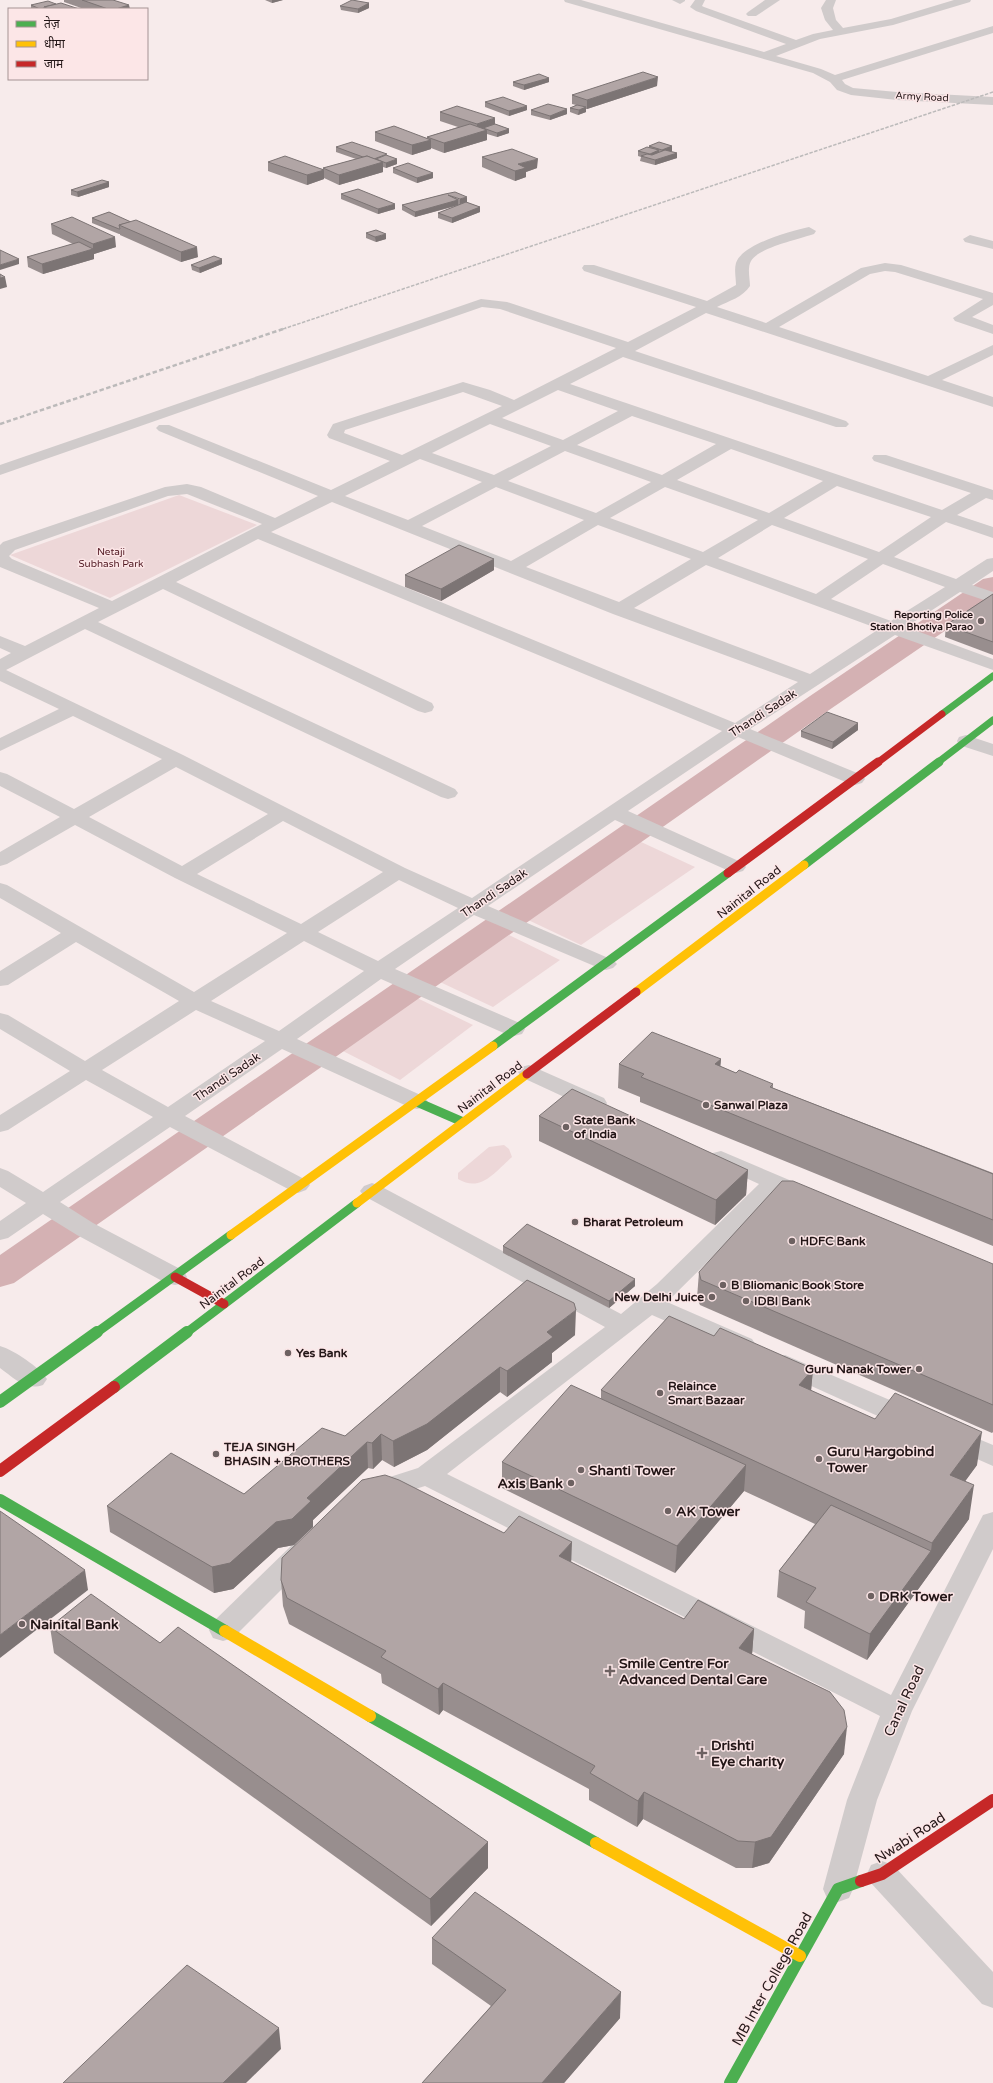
<svg xmlns="http://www.w3.org/2000/svg" width="993" height="2083" font-family="'Varela Round','Noto Sans Devanagari',sans-serif">
  <style>
    .green { fill: #edd7d8 }
    .lines { fill: none; stroke-linecap: round; stroke-linejoin: round }
    .canal { fill: #d4b1b3; fill-rule: evenodd }
    .street { fill: #d0cbcb; fill-rule: evenodd }
    .fast-far2 { stroke: #4caf50; stroke-width: 7 }
    .fast-far1 { stroke: #4caf50; stroke-width: 9 }
    .fast { stroke: #4caf50; stroke-width: 12 }
    .slow-far1 { stroke: #ffc107; stroke-width: 9 }
    .slow { stroke: #ffc107; stroke-width: 12 }
    .jam-far2 { stroke: #c62828; stroke-width: 7 }
    .jam-far1 { stroke: #c62828; stroke-width: 9 }
    .jam { stroke: #c62828; stroke-width: 12 }
    .rail-far1 { stroke: #bcbaba; stroke-width: 1.5; stroke-dasharray: 3.5 1.5; stroke-linecap: butt }
    .rail { stroke: #bcbaba; stroke-width: 2.5; stroke-dasharray: 4.5 2.5; stroke-linecap: butt }
    .wall { fill: #988e8e }
    .shaded-wall { fill: #7c7474 }
    .building { fill: #b1a5a5; stroke: #7c7474 }
    .poi-dot { fill: #6d6161; stroke: #fce6e7; stroke-width: 1.5 }
    .labels { text-anchor: middle; dominant-baseline: central; stroke-width: 3; stroke-linejoin: round; paint-order: stroke }
    .far-street-label { font-size: 10px; fill: #231617; stroke: #fce6e7 }
    .far-park-label { font-size: 10px; fill: #511922; stroke: #fce6e7 }
    .far-poi-label { font-size: 10px; font-weight: bold; fill: #231617; stroke: #fce6e7; text-anchor: end }
    .street-label { font-size: 12px; fill: #231617; stroke: #fce6e7 }
    .poi-label { font-size: 12px; font-weight: bold; fill: #231617; stroke: #fce6e7; text-anchor: start }
    .near-poi-label { font-size: 14px; font-weight: bold; fill: #231617; stroke: #fce6e7; text-anchor: start }
    .near-street-label { font-size: 14px; fill: #231617; stroke: #fce6e7 }
  </style>
  <rect width="100%" height="100%" fill="#f7ebeb"/>
  <g class="green">
    <polygon points="179,495 257,525 110,598 10,555"/>
    <polygon points="639,841 695,867 581,945 524,918"/>
    <polygon points="509,935 560,960 493,1007 440,982"/>
    <polygon points="415,997 473,1025 400,1080 341,1050"/>
    <path d="M504 1145 509 1149 512 1157C495 1172 481 1193 458 1179V1173L489 1147Z"/>
  </g>
  <g class="lines">
    <polygon class="canal" points="993,577 993,598 832,708 14,1283 0,1287 0,1255 810,696 983,579"/>
    <g class="street">
      <polygon points="564,0 581,0 764,52 786,44 696,11 690,7 695,0 705,0 702,6 704,7 796,40 813,34 833,30 825,20 821,8 826,0 836,0 833,8 836,20 843,28 891,19 954,0 971,0 970,2 893,25 820,39 776,56 821,69 835,75 993,26 993,33 842,80 845,84 853,88 897,92 993,97 993,105 897,100 851,95 837,90 830,82 813,73 565,2"/>
      <polygon points="672,0 685,0 685,1 680,4"/>
      <polygon points="765,0 780,0 756,16 748,16 746,14 748,12"/>
      <path d="M809 227 816 231 814 234C799 239 758 248 751 261 747 268 750 279 750 286 743 297 729 301 717 307L766 323 861 268 885 263 901 265 993 293V305L972 317 993 325V334L955 321 953 318 983 299 895 272 885 271 870 274 779 327 928 376 993 345V355L942 380 993 397V407L706 313 635 351 846 421 849 424 846 427H836L623 357 570 384 942 510 971 493 874 461 872 458 874 455H886L993 490V500L986 498 957 515 993 527V538L946 522 894 557 956 579 987 559 993 558V571L972 585 993 592V603L960 592 906 627 993 659V670L895 635 750 729 862 775 865 779 862 783 855 785 848 783 738 737 628 811 743 863 746 867 743 871 736 873 729 871 615 820 488 906 613 960 617 964 613 968 606 970 599 968 474 915 395 969 522 1024 525 1029 522 1034 514 1036 506 1034 381 979 297 1039 425 1097 428 1102 425 1107 417 1109 409 1107 282 1049 185 1116 306 1180 310 1185 306 1190 298 1193 290 1190 170 1127 60 1202 93 1223 184 1271 187 1277 184 1283 175 1285 166 1283 77 1235 43 1214 8 1238 0 1240V1221L26 1203 0 1187V1168L8 1171 43 1192 153 1117 86 1080 8 1130 0 1132V1115L70 1071 0 1029V1013L8 1015 85 1061 179 1001 76 942 8 985 0 986V971L61 933 0 898V883L7 885 194 992 287 933 175 878 75 825 7 864 0 866V852L60 817 0 786V772L7 774 74 809 162 759 73 716 0 751V738L59 709 0 681V659L11 653 0 648V636L25 646 99 608 0 567V545L3 542 165 487 187 484 201 487 275 518 318 496 159 431 156 428 159 425H169L331 490 390 461 329 438 327 435 333 424 463 382 490 390 514 400 616 348 500 309 482 307 0 475V465L481 299 507 302 628 342 696 307 584 271 582 268 584 265H594L707 301 736 285C736 278 734 270 736 263 742 244 791 231 809 227ZM558 390 618 411 563 440 502 418ZM463 392 502 406 402 455 344 433 345 430ZM632 416 716 444 662 475 577 445ZM490 424 551 446 494 475 432 453ZM731 449 823 481 769 513 677 480ZM565 451 651 482 596 513 508 481ZM420 459 482 482 408 520 345 496ZM837 486 931 517 879 552 784 518ZM496 487 584 520 511 561 422 526ZM665 487 758 520 703 552 610 518ZM187 494 262 524 112 601 12 559 9 556 15 550 168 496ZM332 502 613 614 798 682 735 723 271 532ZM598 525 691 559 619 602 526 567ZM772 525 868 559 816 594 718 558ZM258 539 722 731 472 898 405 868 183 755 6 670 85 629 441 797 448 799 455 797 458 793 455 789 98 622 163 589 418 711 425 713 432 711 434 707 432 703 176 582ZM883 564 945 587 891 621 831 599ZM706 565 879 629 810 674 634 608ZM176 767 268 814 182 866 89 817ZM283 821 383 872 301 924 197 874ZM399 880 458 908 378 961 318 932ZM304 941 364 971 279 1031 211 1001ZM196 1010 265 1041 168 1107 102 1070Z"/>
      <polygon points="970,235 993,241 993,249 965,242 963,239"/>
      <polygon points="966,735 993,744 993,756 959,745 957,741 959,737"/>
      <polygon points="529,1065 604,1098 607,1103 604,1108 596,1110 588,1108 521,1077 518,1072 521,1067"/>
      <polygon points="721,1151 794,1182 798,1187 794,1192 786,1195 778,1192 667,1302 752,1339 756,1345 752,1351 743,1354 734,1351 652,1315 447,1474 891,1695 983,1515 993,1512 993,1549 912,1711 877,1800 853,1889 849,1898 838,1902 827,1898 823,1889 847,1800 880,1716 425,1486 377,1501 368,1498 364,1491 368,1484 418,1468 605,1327 364,1196 360,1191 364,1186 372,1183 380,1186 621,1314 657,1284 759,1184 713,1163 709,1158 713,1153"/>
      <path d="M0 1346C14 1350 39 1367 47 1379L43 1385C25 1391 14 1378 0 1368Z"/>
      <polygon points="785,1355 920,1413 924,1420 920,1427 911,1429 902,1427 776,1370 772,1364 776,1358"/>
      <polygon points="952,1428 993,1445 993,1466 943,1444 939,1437 943,1430"/>
      <polygon points="302,1542 312,1545 316,1552 312,1559 233,1638 223,1641 213,1638 209,1630 213,1622 292,1545"/>
      <polygon points="882,1861 893,1865 993,1972 993,2008 982,2004 871,1883 867,1874 871,1865"/>
    </g>
    <g class="fast-far2">
      <polyline points="942,714 993,676"/>
      <polyline points="937,763 993,720"/>
    </g>
    <g class="fast-far1">
      <polyline points="804,865 939,762"/>
      <polyline points="493,1046 728,873"/>
      <polyline points="417,1102 463,1122"/>
      <polyline points="96,1333 231,1235"/>
      <polyline points="186,1333 357,1203"/>
    </g>
    <g class="fast">
      <polyline points="114,1387 187,1332"/>
      <polyline points="0,1402 97,1332"/>
      <polyline points="0,1500 225,1631"/>
      <polyline points="370,1716 596,1843"/>
      <polyline points="730,2083 838,1889 861,1881"/>
    </g>
    <g class="slow-far1">
      <polyline points="636,992 804,865"/>
      <polyline points="357,1203 527,1074"/>
      <polyline points="231,1235 493,1046"/>
    </g>
    <g class="slow">
      <polyline points="225,1631 370,1716"/>
      <polyline points="596,1843 800,1956"/>
    </g>
    <polyline class="jam-far2" points="877,763 942,714"/>
    <g class="jam-far1">
      <polyline points="728,873 878,762"/>
      <polyline points="527,1074 636,992"/>
      <polyline points="175,1277 224,1304"/>
    </g>
    <g class="jam">
      <polyline points="0,1471 114,1387"/>
      <polyline points="861,1881 882,1874 993,1800"/>
    </g>
    <polyline class="rail-far1" points="283,329 993,92"/>
    <polyline class="rail" points="0,424 286,328"/>
  </g>
  <g class="wall">
    <polygon points="64,0 113,0 130,9 84,9 64,2"/>
    <polygon points="265,0 283,0 272,3"/>
    <polygon points="56,4 79,9 31,9 31,5"/>
    <polygon points="340,6 369,8 358,13 341,10"/>
    <polygon points="549,78 549,82 524,90 513,86 513,82"/>
    <polygon points="657,86 587,109 586,109 586,112 578,115 570,112 570,108 576,105 572,104 572,95"/>
    <polygon points="485,102 527,110 509,116 485,107"/>
    <polygon points="531,110 567,114 550,120 531,115"/>
    <polygon points="440,112 495,124 509,129 509,133 497,137 487,134 487,140 444,153 431,148 431,149 412,155 375,141 375,132 427,138 427,137 458,127 440,121"/>
    <polygon points="649,146 672,146 671,151 677,158 655,165 640,161 641,157 638,156 638,151 649,147"/>
    <polygon points="336,147 387,156 397,164 386,168 383,167 383,172 339,185 324,178 324,179 307,185 268,171 268,162 323,169 323,168 356,159 336,152"/>
    <polygon points="482,157 537,168 526,172 526,177 515,181 482,167"/>
    <polygon points="393,168 433,178 417,183 393,173"/>
    <polygon points="109,182 109,187 78,197 71,195 71,190"/>
    <polygon points="341,194 395,209 378,214 341,199"/>
    <polygon points="445,194 467,202 466,202 480,207 480,212 452,223 438,218 438,213 456,206 415,217 402,210 402,205"/>
    <polygon points="109,212 198,257 181,262 120,235 120,234 119,234 92,223 92,218"/>
    <polygon points="51,224 116,247 94,254 94,259 43,274 28,267 27,257 73,244 52,234"/>
    <polygon points="366,233 386,239 376,242 366,238"/>
    <polygon points="222,264 200,273 192,270 191,265"/>
    <polygon points="494,559 494,570 441,601 405,587 405,575"/>
    <polygon points="993,594 993,655 945,637 946,625"/>
    <polygon points="858,723 858,730 832,749 801,737 801,731"/>
    <polygon points="721,1059 720,1066 736,1073 773,1084 773,1088 993,1173 993,1246 640,1102 640,1097 618,1088 619,1064"/>
    <polygon points="539,1116 748,1170 746,1195 715,1225 539,1141"/>
    <polygon points="503,1246 635,1286 609,1308 503,1253"/>
    <polygon points="993,1264 993,1432 992,1433 700,1305 697,1298 699,1272"/>
    <polygon points="527,1280 575,1335 552,1353 552,1362 507,1397 500,1392 427,1450 394,1467 382,1460 373,1469 368,1468 313,1520 313,1527 294,1545 278,1548 233,1589 214,1593 110,1532 107,1506 244,1494 345,1436"/>
    <polygon points="714,1336 813,1369 811,1391 977,1465 965,1481 969,1519 867,1660 804,1628 805,1611 777,1597 779,1571 815,1524 744,1491 675,1573 502,1488 502,1462 601,1398 601,1390"/>
    <polygon points="504,1533 571,1562 684,1619 754,1629 752,1654 844,1754 769,1863 752,1868 736,1868 643,1819 637,1827 589,1800 589,1789 443,1710 439,1715 382,1683 381,1674 289,1624 283,1606 281,1580"/>
    <polygon points="50,1627 160,1643 488,1868 431,1926 54,1653"/>
    <polygon points="432,1938 620,2018 564,2083 422,2083 491,2006 432,1964"/>
  </g>
  <g class="shaded-wall">
    <polygon points="272,0 283,0 272,3"/>
    <polygon points="369,3 369,8 358,13 358,9"/>
    <polygon points="129,5 130,9 116,9"/>
    <polygon points="658,77 657,86 587,109 587,100"/>
    <polygon points="549,78 549,82 524,90 524,85"/>
    <polygon points="527,106 527,110 509,116 509,111"/>
    <polygon points="586,107 586,112 578,115 579,110"/>
    <polygon points="567,109 567,114 550,120 550,116"/>
    <polygon points="495,118 495,128 483,128 483,131 487,130 487,140 444,153 444,143 477,133 477,124"/>
    <polygon points="509,129 509,133 497,137 497,133"/>
    <polygon points="431,140 431,149 412,155 412,145"/>
    <polygon points="672,146 672,151 662,155 662,150"/>
    <polygon points="659,150 659,155 650,159 650,154"/>
    <polygon points="677,153 677,158 655,165 655,160"/>
    <polygon points="397,159 397,164 386,168 386,163"/>
    <polygon points="538,159 537,168 526,172 526,177 515,181 515,171 518,164"/>
    <polygon points="383,162 383,172 339,185 339,175"/>
    <polygon points="324,170 324,179 307,185 307,175"/>
    <polygon points="433,173 433,178 417,183 417,178"/>
    <polygon points="109,182 109,187 78,197 77,192"/>
    <polygon points="467,197 467,202 460,204 460,199"/>
    <polygon points="458,200 458,205 415,217 415,212"/>
    <polygon points="395,204 395,209 378,214 378,209"/>
    <polygon points="480,207 480,212 452,223 452,218"/>
    <polygon points="386,234 386,239 376,242 375,237"/>
    <polygon points="115,237 116,247 94,254 94,259 43,274 42,264 93,249 93,244"/>
    <polygon points="197,247 198,257 181,262 181,252"/>
    <polygon points="19,259 19,264 0,270 0,265"/>
    <polygon points="222,259 222,264 200,273 199,268"/>
    <polygon points="5,277 7,287 0,289 0,278"/>
    <polygon points="494,559 494,570 441,601 441,589"/>
    <polygon points="858,723 858,730 832,749 833,742"/>
    <polygon points="721,1059 719,1083 715,1064"/>
    <polygon points="748,1170 746,1195 715,1225 716,1200"/>
    <polygon points="635,1279 635,1286 609,1308 609,1301"/>
    <polygon points="576,1310 575,1335 552,1353 552,1362 507,1397 507,1371 547,1332"/>
    <polygon points="500,1367 500,1392 427,1450 394,1467 393,1441"/>
    <polygon points="813,1369 810,1402 799,1385"/>
    <polygon points="982,1432 977,1465 945,1509 950,1475"/>
    <polygon points="381,1434 382,1460 373,1469 372,1443"/>
    <polygon points="367,1442 368,1468 313,1520 313,1527 294,1545 278,1548 233,1589 214,1593 212,1567 276,1522 307,1498"/>
    <polygon points="746,1465 744,1491 675,1573 677,1546"/>
    <polygon points="974,1485 969,1519 867,1660 870,1634 931,1551 932,1543"/>
    <polygon points="572,1542 571,1568 559,1556"/>
    <polygon points="85,1570 88,1590 0,1658 0,1635"/>
    <polygon points="754,1629 752,1655 739,1648"/>
    <polygon points="443,1683 443,1710 439,1715 438,1689"/>
    <polygon points="847,1727 844,1754 769,1863 752,1868 755,1842"/>
    <polygon points="644,1792 643,1819 637,1827 638,1801"/>
    <polygon points="488,1842 488,1868 431,1926 430,1899"/>
    <polygon points="621,1992 620,2018 564,2083 542,2083"/>
    <polygon points="279,2028 281,2049 246,2083 223,2083"/>
  </g>
  <g class="building">
    <polygon points="82,0 113,0 129,5 116,9 108,9"/>
    <polygon points="352,0 369,3 358,9 340,6"/>
    <polygon points="48,1 56,4 44,7 44,9 40,9 31,5"/>
    <polygon points="61,3 79,9 49,9 44,7"/>
    <polygon points="643,72 658,77 587,100 572,95"/>
    <polygon points="539,74 549,78 524,85 513,82"/>
    <polygon points="503,97 527,106 509,111 485,102"/>
    <polygon points="548,104 567,109 550,116 531,110"/>
    <polygon points="577,105 586,107 579,110 570,108"/>
    <polygon points="457,106 495,118 477,124 440,112"/>
    <polygon points="470,124 487,130 444,143 427,137"/>
    <polygon points="495,124 509,129 497,133 483,128"/>
    <polygon points="394,126 431,140 412,145 375,132"/>
    <polygon points="352,142 387,154 374,159 367,156 363,157 336,147"/>
    <polygon points="659,142 672,146 662,150 649,146"/>
    <polygon points="647,147 659,150 650,154 638,151"/>
    <polygon points="512,149 538,159 518,164 526,168 515,171 482,157"/>
    <polygon points="665,150 677,153 655,160 641,156 647,154 652,155"/>
    <polygon points="386,155 397,159 386,163 376,159"/>
    <polygon points="285,156 324,170 307,175 268,162"/>
    <polygon points="367,156 383,162 339,175 323,168"/>
    <polygon points="408,163 433,173 417,178 393,168"/>
    <polygon points="102,180 109,182 77,192 71,190"/>
    <polygon points="358,189 395,204 378,209 341,194"/>
    <polygon points="455,192 467,197 460,199 448,195 458,200 415,212 402,205 445,194"/>
    <polygon points="466,202 480,207 452,218 438,213"/>
    <polygon points="109,212 131,222 119,225 120,229 119,229 92,218"/>
    <polygon points="72,217 115,237 93,244 51,224"/>
    <polygon points="136,220 197,247 181,252 119,225"/>
    <polygon points="376,230 386,234 375,237 366,233"/>
    <polygon points="79,242 93,249 42,264 27,257"/>
    <polygon points="0,250 19,259 0,265"/>
    <polygon points="214,256 222,259 199,268 191,265"/>
    <polygon points="0,274 5,277 0,278"/>
    <polygon points="459,545 494,559 441,589 405,575"/>
    <polygon points="993,594 993,642 946,625"/>
    <polygon points="827,712 858,723 833,742 801,731"/>
    <polygon points="652,1032 721,1059 715,1064 736,1073 739,1070 773,1084 770,1087 993,1174 993,1220 641,1077 644,1074 619,1064"/>
    <polygon points="572,1089 748,1170 716,1200 539,1116"/>
    <polygon points="782,1181 793,1181 993,1264 993,1405 701,1280 699,1272"/>
    <polygon points="527,1224 635,1279 609,1301 503,1246"/>
    <polygon points="527,1280 574,1303 576,1310 547,1332 553,1337 507,1371 500,1367 427,1424 393,1441 381,1434 372,1443 367,1442 307,1498 311,1501 292,1519 276,1522 230,1563 212,1567 107,1506 171,1453 244,1494 322,1428 345,1436"/>
    <polygon points="669,1316 714,1336 720,1328 813,1369 799,1385 875,1419 895,1393 982,1432 950,1475 974,1485 932,1543 601,1390"/>
    <polygon points="571,1385 746,1465 677,1546 502,1462"/>
    <polygon points="385,1475 399,1480 504,1533 519,1516 572,1542 559,1556 684,1619 698,1600 754,1629 739,1648 830,1692 844,1710 847,1727 771,1837 755,1842 738,1841 644,1792 638,1801 590,1773 595,1766 443,1683 438,1689 381,1657 386,1651 287,1598 281,1580 282,1558 362,1480"/>
    <polygon points="831,1505 931,1551 870,1634 806,1602 816,1588 779,1571"/>
    <polygon points="0,1511 85,1570 0,1635"/>
    <polygon points="91,1594 160,1643 178,1627 488,1842 430,1899 50,1627"/>
    <polygon points="475,1892 621,1992 542,2083 422,2083 506,1990 432,1938"/>
    <polygon points="187,1965 279,2028 223,2083 63,2083"/>
  </g>
  <g class="poi-dot">
    <circle cx="981" cy="621" r="4"/>
    <circle cx="706" cy="1105" r="4"/>
    <circle cx="566" cy="1127" r="4"/>
    <circle cx="575" cy="1222" r="4"/>
    <circle cx="792" cy="1241" r="4"/>
    <circle cx="723" cy="1285" r="4"/>
    <circle cx="712" cy="1297" r="4"/>
    <circle cx="746" cy="1301" r="4"/>
    <circle cx="288" cy="1353" r="4"/>
    <circle cx="919" cy="1369" r="4"/>
    <circle cx="660" cy="1393" r="4"/>
    <circle cx="216" cy="1454" r="4"/>
    <circle cx="819" cy="1459" r="4"/>
    <circle cx="581" cy="1470" r="4"/>
    <circle cx="571" cy="1483" r="4"/>
    <circle cx="668" cy="1511" r="4"/>
    <circle cx="871" cy="1596" r="4"/>
    <circle cx="22" cy="1624" r="4"/>
    <path d="M608 1665h4v4h4v4h-4v4h-4v-4h-4v-4h4z"/>
    <path d="M700 1747h4v4h4v4h-4v4h-4v-4h-4v-4h4z"/>
  </g>
  <g class="labels">
    <g class="far-street-label">
      <text transform="translate(922 97) rotate(3)">Army Road</text>
    </g>
    <g class="far-park-label">
      <text x="111" y="552">Netaji<tspan x="111" dy="12">Subhash Park</tspan></text>
    </g>
    <g class="far-poi-label">
      <text x="973" y="615">Reporting Police<tspan x="973" dy="12">Station Bhotiya Parao</tspan></text>
    </g>
    <g class="street-label">
      <text transform="translate(763 713) rotate(-33)">Thandi Sadak</text>
      <text transform="translate(749 892) rotate(-38)">Nainital Road</text>
      <text transform="translate(494 893) rotate(-34)">Thandi Sadak</text>
      <text transform="translate(227 1077) rotate(-34)">Thandi Sadak</text>
      <text transform="translate(490 1087) rotate(-37)">Nainital Road</text>
      <text transform="translate(232 1283) rotate(-37)">Nainital Road</text>
    </g>
    <g class="poi-label">
      <text x="714" y="1105">Sanwal Plaza</text>
      <text x="574" y="1120">State Bank<tspan x="574" dy="14">of India</tspan></text>
      <text x="583" y="1222">Bharat Petroleum</text>
      <text x="800" y="1241">HDFC Bank</text>
      <text x="731" y="1285">B Bliomanic Book Store</text>
      <text x="704" y="1297" text-anchor="end">New Delhi Juice</text>
      <text x="754" y="1301">IDBI Bank</text>
      <text x="296" y="1353">Yes Bank</text>
      <text x="911" y="1369" text-anchor="end">Guru Nanak Tower</text>
      <text x="668" y="1386">Relaince<tspan x="668" dy="14">Smart Bazaar</tspan></text>
      <text x="224" y="1447">TEJA SINGH<tspan x="224" dy="14">BHASIN + BROTHERS</tspan></text>
    </g>
    <g class="near-poi-label">
      <text x="827" y="1451">Guru Hargobind<tspan x="827" dy="16">Tower</tspan></text>
      <text x="589" y="1470">Shanti Tower</text>
      <text x="563" y="1483" text-anchor="end">Axis Bank</text>
      <text x="676" y="1511">AK Tower</text>
      <text x="879" y="1596">DRK Tower</text>
      <text x="30" y="1624">Nainital Bank</text>
      <text x="619" y="1663">Smile Centre For<tspan x="619" dy="16">Advanced Dental Care</tspan></text>
      <text x="711" y="1745">Drishti<tspan x="711" dy="16">Eye charity</tspan></text>
    </g>
    <g class="near-street-label">
      <text transform="translate(904 1701) rotate(-65)">Canal Road</text>
      <text transform="translate(910 1838) rotate(-33)">Nwabi Road</text>
      <text transform="translate(772 1979) rotate(-61)">MB Inter College Road</text>
    </g>
  </g>
  <rect x="8" y="8" width="140" height="72" fill="#fce6e7" stroke="#a59394"/>
  <rect x="16" y="21" width="20" height="6" fill="#4caf50" stroke="#a59394"/>
  <text x="44" y="28" font-size="12" fill="#231617">तेज़</text>
  <rect x="16" y="41" width="20" height="6" fill="#ffc107" stroke="#a59394"/>
  <text x="44" y="48" font-size="12" fill="#231617">धीमा</text>
  <rect x="16" y="61" width="20" height="6" fill="#c62828" stroke="#a59394"/>
  <text x="44" y="68" font-size="12" fill="#231617">जाम</text>
</svg>
